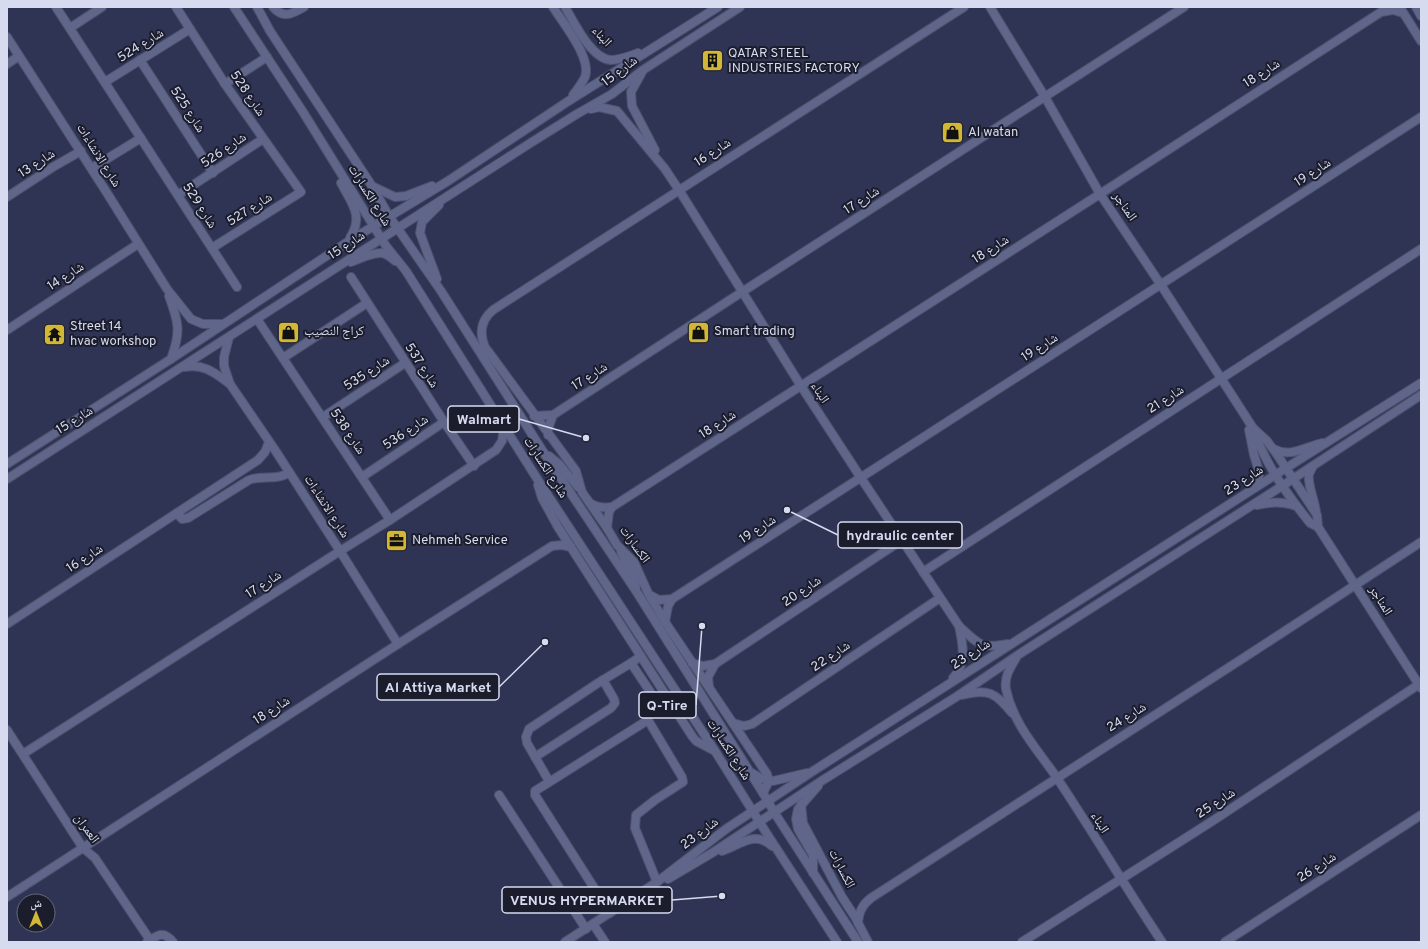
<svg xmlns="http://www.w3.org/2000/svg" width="1428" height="949" font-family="Overpass,'Noto Naskh Arabic',sans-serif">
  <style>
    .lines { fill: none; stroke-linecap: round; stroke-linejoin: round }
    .minor-casing { stroke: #4d516c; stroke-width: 10 }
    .minor { stroke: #60668a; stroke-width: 8 }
    .labels { text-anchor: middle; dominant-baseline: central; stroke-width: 4; stroke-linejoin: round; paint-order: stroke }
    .street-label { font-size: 13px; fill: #d7dbf0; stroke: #1b1d2c }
    .poi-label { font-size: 13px; fill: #d7dbf0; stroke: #1b1d2c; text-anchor: start }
    .leader { fill: none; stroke: #d7dbf0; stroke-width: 1.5 }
    .callout-dot { fill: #d7dbf0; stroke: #1b1d2c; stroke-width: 1.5 }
    .callout { fill: #1b1d2c; stroke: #d7dbf0; stroke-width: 1.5 }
    .callout-label { font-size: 14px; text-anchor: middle; font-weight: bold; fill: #d7dbf0 }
  </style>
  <rect width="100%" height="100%" fill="#2f3454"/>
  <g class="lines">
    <defs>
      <g id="minor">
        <polyline points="56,7 237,287"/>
        <polyline points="176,7 225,84 301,192 212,248"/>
        <polyline points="234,7 303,112 386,246 406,271 536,477 715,751 767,834 837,942"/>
        <polyline points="257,7 270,31 372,186 389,216 441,291 542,450 638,594 763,793 774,812 858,942"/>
        <path d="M273 7C283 19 292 14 304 7"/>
        <path d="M553 7C563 23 592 58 585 77 582 83 577 90 573 95"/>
        <path d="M565 7C574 22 591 59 611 60 620 60 630 56 638 53"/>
        <path d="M990 7 1045 97 1100 194 1161 285 1253 428C1265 464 1286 493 1310 523L1318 527"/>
        <polyline points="1416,7 1421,16"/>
        <polyline points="1401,9 1421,41"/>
        <polyline points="70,28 102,7"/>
        <polyline points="7,37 107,193 167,289 191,319 203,324 223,324"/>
        <polyline points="140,60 213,173"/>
        <polyline points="7,64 19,56"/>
        <polyline points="642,72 631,92 632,106 655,150"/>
        <polyline points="105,82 190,29"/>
        <polyline points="225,84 267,57"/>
        <path d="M591 109 599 107 617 111 665 169 679 190 801 386 861 478 959 626C979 645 981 649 1008 644"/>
        <polyline points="92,168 141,138"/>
        <path d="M341 183C352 204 364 216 350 238"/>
        <polyline points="372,186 395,197 406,196 432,186"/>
        <polyline points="178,195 263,139"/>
        <polyline points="7,197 53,167 81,151"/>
        <path d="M351 262C358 259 374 252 382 253 387 254 392 258 395 261"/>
        <polyline points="351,277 444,422 474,466"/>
        <polyline points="437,279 420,233 422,222 439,205"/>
        <path d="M169 296C179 323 181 332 171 359"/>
        <polyline points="257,319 390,520"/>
        <polyline points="7,330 138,244"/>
        <polyline points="229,337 224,357 224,366 230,384 275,450 340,551 398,644"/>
        <polyline points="283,358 367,303"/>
        <path d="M185 367C204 363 216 374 230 384"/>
        <polyline points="534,416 553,415 742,292 1184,7"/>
        <polyline points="323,417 405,363"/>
        <polyline points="1254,429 1267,441 1276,453 1317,515 1318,527 1421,688"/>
        <polyline points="1249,430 1254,455 1258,468 1259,476 1251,489"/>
        <polyline points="548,435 548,429 553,415"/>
        <path d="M1274 449C1290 458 1306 447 1322 443"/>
        <polyline points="549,456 559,464 578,487"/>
        <polyline points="7,464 171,359 349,241 448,181 567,102 718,7"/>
        <path d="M1313 466C1312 468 1310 472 1309 474 1307 484 1315 501 1316 512"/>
        <polyline points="362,477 444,422"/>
        <polyline points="7,479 532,142 577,114 612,94 643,70 740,7"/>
        <polyline points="538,485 542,498 558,527 692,736 696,741 713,750"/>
        <path d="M590 503C597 508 604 508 612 507"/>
        <path d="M1257 505C1272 502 1281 501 1296 506"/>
        <path d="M177 513 182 519 188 518 249 480C261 475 280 481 289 472"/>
        <polyline points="607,528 609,512 612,507 1100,194 1381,12 1393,10 1403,13"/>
        <polyline points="621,552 634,579 636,587"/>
        <polyline points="923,572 1421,249"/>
        <polyline points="650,595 659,600 672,599"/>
        <polyline points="665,622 668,606 672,599 1421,117"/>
        <polyline points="7,624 258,460 265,452 269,442"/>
        <path d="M1016 658C1010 668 1004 677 1006 689 1013 724 1038 750 1057 778 1093 832 1126 888 1162 942"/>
        <polyline points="631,663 653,696"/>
        <polyline points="692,663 703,666 715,664 902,540"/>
        <path d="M953 678C967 664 963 644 959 626"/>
        <polyline points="709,687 708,677 715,664"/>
        <path d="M962 695C988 688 996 693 1012 713"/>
        <polyline points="733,723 744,726 752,724 940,598"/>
        <polyline points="7,730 83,848 95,858 150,940"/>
        <polyline points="23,754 340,551 390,520 496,450 502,441 504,427"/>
        <polyline points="535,757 611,708 615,703 614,699 603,680"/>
        <polyline points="752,773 760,778 773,781 807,773"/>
        <polyline points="549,781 527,743 526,737 529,729 598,683 631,663 641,656"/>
        <path d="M763 793 769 781 767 774 665 622 649 595 634 562 617 545 607 528 582 492 576 471 485 347C479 333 481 320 493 310L964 7"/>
        <polyline points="499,795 586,929"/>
        <polyline points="801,804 803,823 842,897 855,917 868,942"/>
        <path d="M722 851C740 845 754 830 772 846"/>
        <polyline points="813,873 813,855 798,829 796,819 798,809 818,786"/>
        <polyline points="668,879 712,853 823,780 956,697 1018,655 1282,486 1421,395"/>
        <polyline points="7,897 398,644 552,546 562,545 571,547"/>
        <polyline points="610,913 535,795 535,791 648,720 682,777 683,782 655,800 636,815 635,828 657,882"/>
        <path d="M858 923C859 912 862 905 871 898L1245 657 1421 542"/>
        <polyline points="593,924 605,942"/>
        <path d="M147 942C158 935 163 930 173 942"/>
        <polyline points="565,942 657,882 726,829 810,773 1275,475 1421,383"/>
        <polyline points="1022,942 1214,820 1421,683"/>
        <polyline points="1225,942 1421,815"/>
      </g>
    </defs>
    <use href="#minor" class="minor-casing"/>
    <use href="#minor" class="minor"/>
  </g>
  <defs>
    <symbol id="building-square" viewBox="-11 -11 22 22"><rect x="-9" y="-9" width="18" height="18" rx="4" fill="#d2b736" stroke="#1b1d2c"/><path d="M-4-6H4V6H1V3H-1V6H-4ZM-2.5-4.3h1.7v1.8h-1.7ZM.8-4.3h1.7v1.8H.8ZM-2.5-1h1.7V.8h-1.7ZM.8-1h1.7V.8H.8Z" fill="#111"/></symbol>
    <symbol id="shop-square" viewBox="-11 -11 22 22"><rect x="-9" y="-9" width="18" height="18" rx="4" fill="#d2b736" stroke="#1b1d2c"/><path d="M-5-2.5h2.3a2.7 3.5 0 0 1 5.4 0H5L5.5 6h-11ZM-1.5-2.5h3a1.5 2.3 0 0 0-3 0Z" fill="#111"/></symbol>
    <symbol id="temple-square" viewBox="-11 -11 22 22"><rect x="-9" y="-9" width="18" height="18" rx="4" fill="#d2b736" stroke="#1b1d2c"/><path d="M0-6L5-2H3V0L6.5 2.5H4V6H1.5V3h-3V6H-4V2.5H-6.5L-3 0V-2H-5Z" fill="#111"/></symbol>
    <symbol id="office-square" viewBox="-11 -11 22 22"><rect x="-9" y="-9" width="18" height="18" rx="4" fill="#d2b736" stroke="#1b1d2c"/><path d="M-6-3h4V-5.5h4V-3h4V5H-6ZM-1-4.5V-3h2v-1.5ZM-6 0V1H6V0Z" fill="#111"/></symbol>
  </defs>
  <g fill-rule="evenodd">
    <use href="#building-square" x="700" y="48" width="25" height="25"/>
    <use href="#shop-square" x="940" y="120" width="25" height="25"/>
    <use href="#shop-square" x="276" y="320" width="25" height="25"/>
    <use href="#shop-square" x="686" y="320" width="25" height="25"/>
    <use href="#temple-square" x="42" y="322" width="25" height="25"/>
    <use href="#office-square" x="384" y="528" width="25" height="25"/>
  </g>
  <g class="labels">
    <g class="street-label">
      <text transform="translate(601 37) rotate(48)">البناء</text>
      <text transform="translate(141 46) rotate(-32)">شارع 524</text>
      <text transform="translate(620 72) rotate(-37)">شارع 15</text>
      <text transform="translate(1262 74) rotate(-33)">شارع 18</text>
      <text transform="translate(247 94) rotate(56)">شارع 528</text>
      <text transform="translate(187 110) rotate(57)">شارع 525</text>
      <text transform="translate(224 151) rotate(-34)">شارع 526</text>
      <text transform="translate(713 153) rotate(-33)">شارع 16</text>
      <text transform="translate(98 156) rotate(58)">شارع الانشاءات</text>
      <text transform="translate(37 164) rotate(-33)">شارع 13</text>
      <text transform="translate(1313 173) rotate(-33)">شارع 19</text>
      <text transform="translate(369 196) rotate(58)">شارع الكسارات</text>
      <text transform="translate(862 201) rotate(-33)">شارع 17</text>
      <text transform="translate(199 206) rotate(57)">شارع 529</text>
      <text transform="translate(1124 207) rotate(56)">المناجر</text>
      <text transform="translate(250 210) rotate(-32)">شارع 527</text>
      <text transform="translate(347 246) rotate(-33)">شارع 15</text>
      <text transform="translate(991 250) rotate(-33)">شارع 18</text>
      <text transform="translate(66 277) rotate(-33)">شارع 14</text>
      <text transform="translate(1040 348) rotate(-33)">شارع 19</text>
      <text transform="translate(421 366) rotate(57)">شارع 537</text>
      <text transform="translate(367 374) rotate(-33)">شارع 535</text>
      <text transform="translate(590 377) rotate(-33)">شارع 17</text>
      <text transform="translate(819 393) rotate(57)">البناء</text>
      <text transform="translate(1166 400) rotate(-33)">شارع 21</text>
      <text transform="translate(75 421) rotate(-32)">شارع 15</text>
      <text transform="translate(718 425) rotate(-33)">شارع 18</text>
      <text transform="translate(347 432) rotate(56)">شارع 538</text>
      <text transform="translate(406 433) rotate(-34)">شارع 536</text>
      <text transform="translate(545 468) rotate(57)">شارع الكسارات</text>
      <text transform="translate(1244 481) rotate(-33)">شارع 23</text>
      <text transform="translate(326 507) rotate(57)">شارع الانشاءات</text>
      <text transform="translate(758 530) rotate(-33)">شارع 19</text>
      <text transform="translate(634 545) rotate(54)">الكسارات</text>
      <text transform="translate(85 559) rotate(-33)">شارع 16</text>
      <text transform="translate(264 585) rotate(-33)">شارع 17</text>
      <text transform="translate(802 592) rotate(-34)">شارع 20</text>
      <text transform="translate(1380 601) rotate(58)">المناجر</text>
      <text transform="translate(971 655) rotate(-33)">شارع 23</text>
      <text transform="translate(831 657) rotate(-34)">شارع 22</text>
      <text transform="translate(272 711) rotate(-33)">شارع 18</text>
      <text transform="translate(1127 718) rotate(-32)">شارع 24</text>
      <text transform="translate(728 750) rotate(57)">شارع الكسارات</text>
      <text transform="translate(1216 804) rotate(-33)">شارع 25</text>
      <text transform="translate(1099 823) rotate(58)">البناء</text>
      <text transform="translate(86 829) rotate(54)">العمران</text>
      <text transform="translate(700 834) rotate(-37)">شارع 23</text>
      <text transform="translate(1317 868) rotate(-33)">شارع 26</text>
      <text transform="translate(841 869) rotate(63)">الكسارات</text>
    </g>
    <g class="poi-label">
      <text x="728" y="54">QATAR STEEL<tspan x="728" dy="15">INDUSTRIES FACTORY</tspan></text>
      <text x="968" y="133">Al watan</text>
      <text x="70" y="327">Street 14<tspan x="70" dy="15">hvac workshop</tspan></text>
      <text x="304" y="332">كراج النصيب</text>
      <text x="714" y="332">Smart trading</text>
      <text x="412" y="541">Nehmeh Service</text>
    </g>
  </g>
  <path class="leader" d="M586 438L519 419M787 510L838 535M545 642L499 687M702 626L696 705M722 896L672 900"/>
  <g class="callout-dot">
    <circle cx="586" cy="438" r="4"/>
    <circle cx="787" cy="510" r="4"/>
    <circle cx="545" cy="642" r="4"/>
    <circle cx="702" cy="626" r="4"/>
    <circle cx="722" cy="896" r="4"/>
  </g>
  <g class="callout">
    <rect x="448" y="406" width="71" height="26" rx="4"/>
    <rect x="838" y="522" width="124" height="26" rx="4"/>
    <rect x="377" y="674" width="122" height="26" rx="4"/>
    <rect x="639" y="692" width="57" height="26" rx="4"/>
    <rect x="502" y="887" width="170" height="26" rx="4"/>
  </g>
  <g class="callout-label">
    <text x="484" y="424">Walmart</text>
    <text x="900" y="540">hydraulic center</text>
    <text x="438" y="692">Al Attiya Market</text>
    <text x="667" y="710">Q-Tire</text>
    <text x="587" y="905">VENUS HYPERMARKET</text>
  </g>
  <rect width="1428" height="949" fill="none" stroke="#d7dbf0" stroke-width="16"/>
  <g transform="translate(36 913)"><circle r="19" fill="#1b1d2c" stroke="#66697a"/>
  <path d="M0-3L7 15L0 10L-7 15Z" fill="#d2b736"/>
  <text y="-6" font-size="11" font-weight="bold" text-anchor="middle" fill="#d7dbf0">ش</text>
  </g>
</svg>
